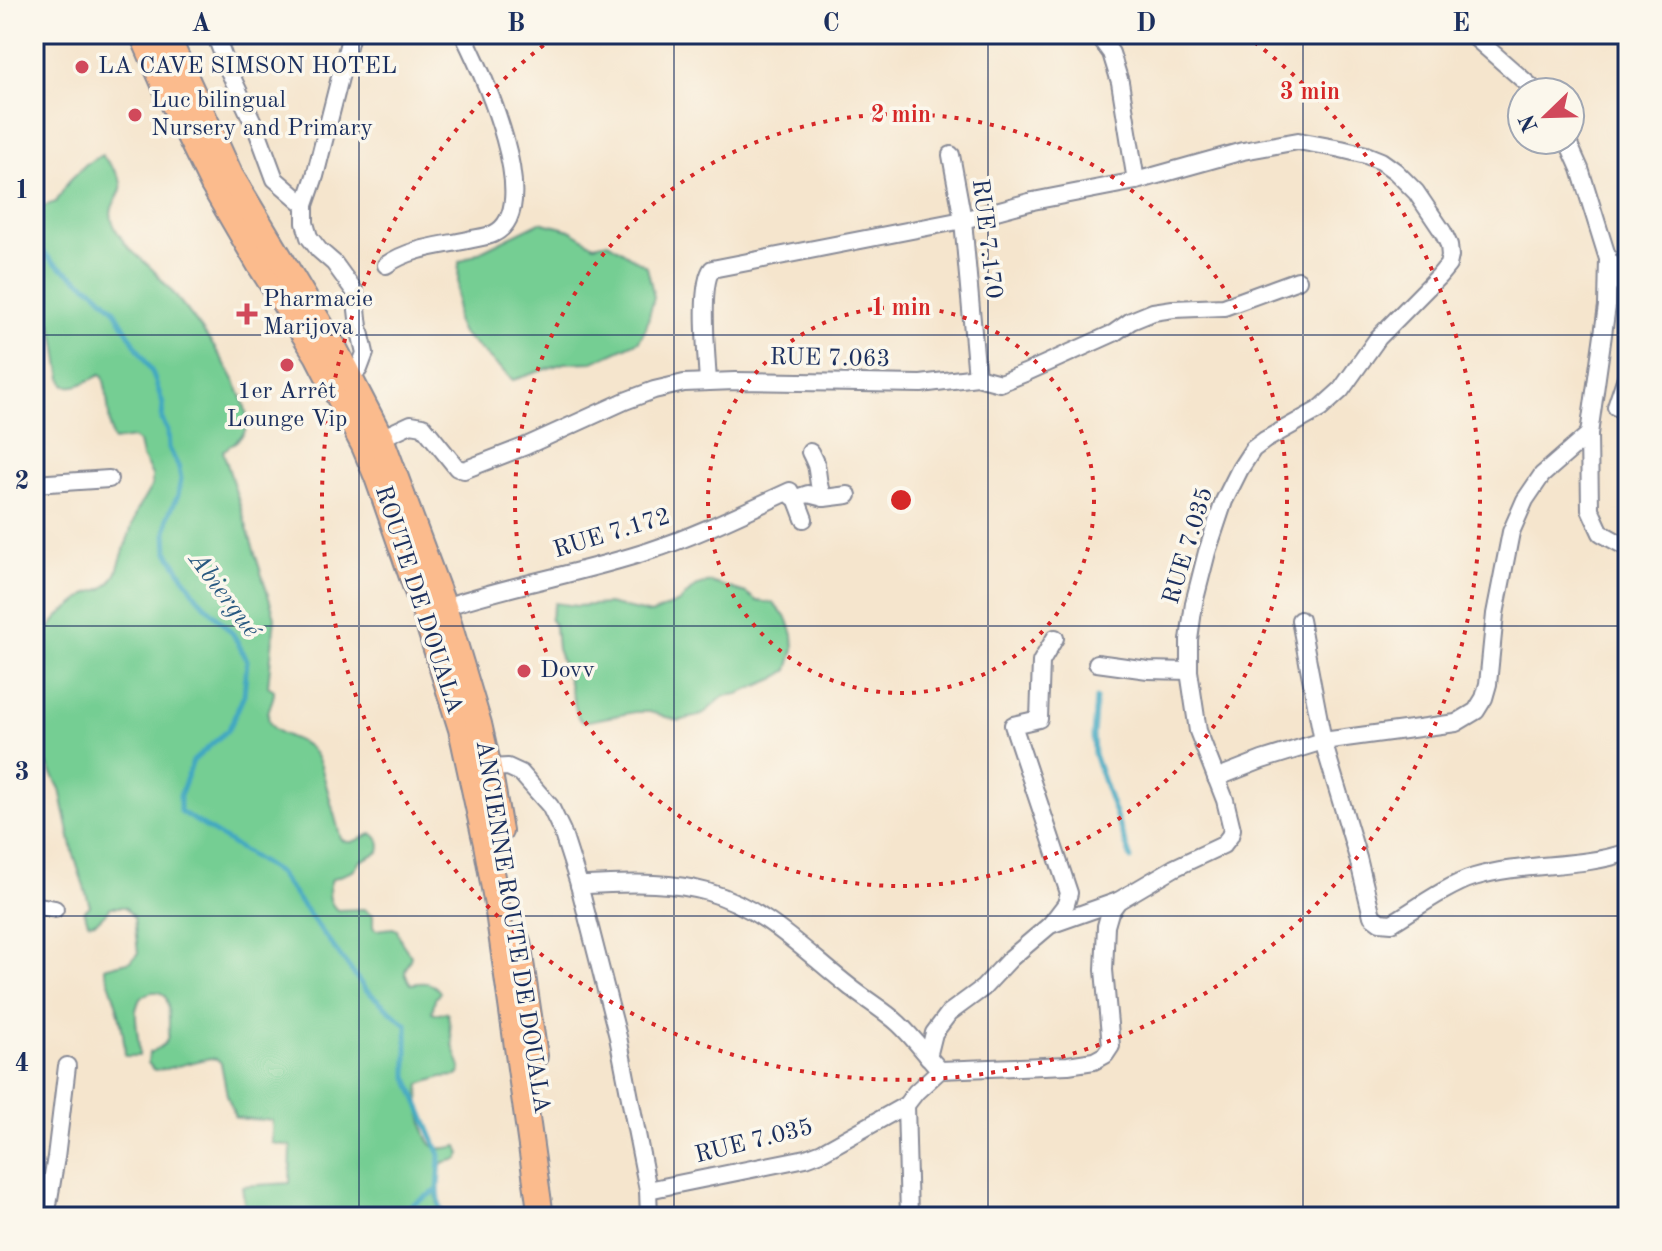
<svg xmlns="http://www.w3.org/2000/svg" width="1662" height="1251" font-family="'Old Standard TT',serif">
  <style>
    .green { fill: #75ce93; stroke: #487e78; stroke-width: 2 }
    .lines { fill: none; stroke-linecap: round; stroke-linejoin: round }
    .stream { stroke: #41a7c1; stroke-width: 5 }
    .street-casing { stroke: #888a96; stroke-width: 20 }
    .primary-casing { stroke: #888a96; stroke-width: 28 }
    .street { stroke: #fff; stroke-width: 16 }
    .primary { stroke: #fbbb8d; stroke-width: 24 }
    .grid { fill: none; stroke: #1b2f5e; stroke-width: 2; stroke-opacity: 0.55 }
    .ring { fill: none; stroke: #d62828; stroke-width: 4; stroke-dasharray: 4 8 }
    .poi-dot { fill: #d1495b; stroke: #fbf7ec; stroke-width: 3 }
    .labels { text-anchor: middle; dominant-baseline: central; stroke-width: 7; stroke-linejoin: round; paint-order: stroke }
    .poi-label { font-size: 24px; fill: #1b2f5e; stroke: #fbf7ec; text-anchor: start }
    .street-label { font-size: 24px; fill: #1b2f5e; stroke: #fbf7ec }
    .water-label { font-size: 26px; font-style: italic; fill: #285981; stroke: #fbf7ec }
    .centre { fill: #d62828; stroke: #fbf7ec; stroke-width: 4 }
    .ring-label { font-size: 24px; text-anchor: middle; font-weight: bold; fill: #d62828; stroke: #fbf7ec; stroke-width: 7; stroke-linejoin: round; paint-order: stroke }
    .neatline { fill: none; stroke: #1b2f5e; stroke-width: 3 }
    .grid-label { font-size: 26px; text-anchor: middle; font-weight: bold; fill: #1b2f5e }
  </style>
  <rect width="100%" height="100%" fill="#fbf7ec"/>
  <filter id="ink" filterUnits="userSpaceOnUse"><feTurbulence type="fractalNoise" baseFrequency=".0125" numOctaves="2"/><feDisplacementMap in="SourceGraphic" scale="16" xChannelSelector="R" yChannelSelector="G"/><feConvolveMatrix kernelMatrix="1 2 1 2 8 2 1 2 1" color-interpolation-filters="sRGB"/></filter>
  <filter id="wash" filterUnits="userSpaceOnUse"><feTurbulence type="fractalNoise" baseFrequency=".006" numOctaves="4" result="noise"/><feDisplacementMap in="SourceGraphic" scale="32" xChannelSelector="R" yChannelSelector="G"/><feGaussianBlur stdDeviation="1.8" result="paint"/><feColorMatrix in="noise" values="0 0 0 0 0 0 0 0 0 0 0 0 0 0 0 0 0 1.4 0 .05"/><feComposite in="paint" operator="in"/></filter>
  <g filter="url(#wash)">
    <rect width="100%" height="100%" fill="#f5e5cd"/>
    <g class="green">
      <path d="M102 155C108 163 117 171 120 180 125 191 115 198 112 208 109 217 115 229 120 236 128 251 143 259 154 271 179 299 260 394 245 431 241 440 230 445 223 451L275 617 268 686 274 690C275 701 265 709 269 721 274 735 295 737 306 745 313 750 318 758 321 766L341 839C351 848 362 835 373 834 380 839 381 844 379 852L360 861 353 871 332 879C327 890 328 902 337 910L364 909 373 915V927L376 930 393 928 397 930 402 943 411 956C407 971 400 968 411 984 423 982 433 981 440 992L435 999 432 1012 435 1014 446 1012 448 1015 453 1045 461 1068 460 1073 457 1076 442 1077 420 1084C418 1096 422 1138 433 1146 439 1151 451 1147 458 1146L461 1154 458 1159 445 1162 441 1165 436 1192 439 1217H246L242 1186 290 1183 291 1146 272 1143V1120C261 1119 243 1120 235 1117L227 1095 221 1063 217 1059 210 1058 165 1069 154 1070 148 1063 149 1053C153 1051 162 1047 165 1043 171 1037 170 998 163 994 157 989 144 993 140 999 139 1000 136 1009 136 1011 135 1026 140 1041 139 1056H125C124 1024 115 997 104 968L131 961 138 953 134 918 125 907H111C104 914 98 925 88 922L84 911 90 906 73 852 60 789 45 760 38 738 34 734V654L41 638 60 615 89 593 102 589 109 584 116 574 137 511 152 485V475L142 457 139 442 133 438 114 441 112 438C108 418 109 397 103 377L100 375C89 380 76 390 64 385 57 365 59 343 51 324L40 320 34 321V206L41 207 56 202 69 181 86 164Z"/>
      <polygon points="540,222 570,230 594,245 608,242 647,267 654,297 646,328 639,341 593,362 564,363 513,380 462,333 456,320 459,262"/>
      <polygon points="710,582 746,593 757,601 773,603 788,620 793,635 794,649 788,670 774,679 738,694 724,696 702,715 679,721 650,712 635,712 583,722 578,717 568,679 557,649 555,626 550,620 555,603 577,606 608,604 651,614 679,602 695,587"/>
    </g>
    <g class="lines">
      <g class="stream">
        <polyline points="34,242 53,262 97,292 114,309 153,374 163,404 162,420 168,431 169,448 179,468 181,479 178,495 168,516 166,533 167,551 197,597 233,634 247,660 244,695 229,729 193,761 180,796 180,811 278,873 365,989 407,1025 407,1076 440,1155 438,1190 411,1205 409,1217"/>
        <polyline points="1096,698 1093,735 1094,754 1131,859"/>
        <polyline points="438,1190 441,1217"/>
      </g>
    </g>
  </g>
  <g filter="url(#ink)">
    <g class="lines">
      <defs>
        <g id="street">
          <polyline points="215,34 229,71 258,133 275,179 305,205"/>
          <polyline points="1097,34 1111,53 1120,82 1136,181"/>
          <polyline points="1471,34 1537,92"/>
          <polyline points="1567,140 1580,169 1608,259 1607,306 1589,434 1590,509 1601,533 1628,548"/>
          <polyline points="951,155 963,220 977,377"/>
          <polyline points="1609,261 1628,295"/>
          <path d="M386 265C410 248 440 246 468 240 476 238 486 237 493 234 546 210 481 70 463 34"/>
          <polyline points="348,374 359,369 365,353 359,327 355,292 334,263 319,250 309,237 305,223 305,205 315,176 351,34"/>
          <polyline points="1616,407 1628,371"/>
          <polyline points="381,438 411,424 423,426 457,468 464,470 526,446 625,401 654,390 684,383 735,381 921,384 977,377 1000,383 1025,373 1114,333 1131,321 1153,312 1173,309 1224,307 1298,280"/>
          <path d="M810 452C812 456 814 460 816 465 819 477 817 487 824 498L848 495"/>
          <polyline points="34,484 109,479"/>
          <polyline points="804,519 796,498 808,494 824,498"/>
          <path d="M444 607C511 585 582 573 649 551 698 535 744 512 790 491L792 496 796 498"/>
          <path d="M1300 620 1323 741 1358 858 1372 916 1380 922 1392 923C1415 909 1450 884 1474 877 1525 862 1578 869 1628 852"/>
          <polyline points="1097,663 1148,670 1189,671"/>
          <polyline points="489,768 508,767 521,773 550,806 562,831 578,881 618,1037 648,1190 649,1217"/>
          <polyline points="1216,778 1262,760 1323,741 1456,723 1476,711 1484,698 1488,684 1495,614 1511,532 1525,500 1542,475 1589,434"/>
          <path d="M579 885C622 884 666 880 708 892 765 908 805 952 850 987 866 1000 884 1010 899 1024 914 1038 926 1055 940 1070"/>
          <polyline points="34,905 55,909"/>
          <polyline points="1050,925 1066,904 1069,893 1013,725 1039,719 1041,662 1055,638"/>
          <polyline points="928,1057 934,1033 949,1013 983,988 1011,958 1050,925 1118,901"/>
          <polyline points="906,1105 909,1217"/>
          <path d="M648 1190 806 1158 822 1152 906 1105 916 1092 940 1070 1068 1065 1094 1061 1105 1055 1111 1046 1104 970 1106 926 1110 912 1118 901 1157 878 1174 868 1223 845 1230 836 1232 829 1225 800 1198 731 1189 671V640L1194 603 1207 552 1224 501 1240 469 1253 449 1265 440 1320 409 1341 390 1378 338 1439 276 1448 265 1450 256 1449 245 1443 232 1416 192 1395 171 1381 161 1366 155 1341 149 1298 141 1243 151 1136 181 1033 201 963 220 712 269C699 285 707 360 708 382"/>
          <polyline points="46,1217 56,1157 67,1066"/>
        </g>
        <g id="primary">
          <polyline points="142,34 165,87 213,185 259,264 317,355 364,446 377,477 425,614 461,729 486,844 497,905 541,1217"/>
          <polyline points="166,34 231,176 334,347 381,438 444,607 479,724 489,768 500,831"/>
          <polyline points="518,942 535,1056"/>
        </g>
      </defs>
      <use href="#street" class="street-casing"/>
      <use href="#primary" class="primary-casing"/>
      <use href="#street" class="street"/>
      <use href="#primary" class="primary"/>
    </g>
  </g>
  <path class="grid" d="M359 34V1217M674 34V1217M988 34V1217M1303 34V1217M34 335H1628M34 626H1628M34 916H1628"/>
  <g class="ring">
    <circle cx="901" cy="500" r="193"/>
    <circle cx="901" cy="500" r="386"/>
    <path d="M1245 35A579 579 0 1 1 557 35"/>
  </g>
  <g class="poi-dot">
    <circle cx="82" cy="67" r="8"/>
    <circle cx="135" cy="115" r="8"/>
    <path d="M243 302h8v8h8v8h-8v8h-8v-8h-8v-8h8z"/>
    <circle cx="287" cy="365" r="8"/>
    <circle cx="524" cy="671" r="8"/>
  </g>
  <g class="labels">
    <g class="poi-label">
      <text x="98" y="67">LA CAVE SIMSON HOTEL</text>
      <text x="151" y="101">Luc bilingual<tspan x="151" dy="28">Nursery and Primary</tspan></text>
      <text x="263" y="300">Pharmacie<tspan x="263" dy="28">Marijova</tspan></text>
      <text x="287" y="392" text-anchor="middle">1er Arrêt<tspan x="287" dy="28">Lounge Vip</tspan></text>
      <text x="540" y="671">Dovv</text>
    </g>
    <g class="street-label">
      <text transform="translate(986 239) rotate(83)">RUE 7.170</text>
      <text transform="translate(830 359) rotate(1)">RUE 7.063</text>
      <text transform="translate(612 534) rotate(-17)">RUE 7.172</text>
      <text transform="translate(1189 546) rotate(-73)">RUE 7.035</text>
      <text transform="translate(418 600) rotate(72)">ROUTE DE DOUALA</text>
      <text transform="translate(512 927) rotate(81)">ANCIENNE ROUTE DE DOUALA</text>
      <text transform="translate(754 1142) rotate(-14)">RUE 7.035</text>
    </g>
    <g class="water-label">
      <text transform="translate(224 595) rotate(53)">Abiergué</text>
    </g>
  </g>
  <circle cx="901" cy="500" r="12" class="centre"/>
  <g class="ring-label">
    <text x="1310" y="99">3 min</text>
    <text x="901" y="122">2 min</text>
    <text x="901" y="315">1 min</text>
  </g>
  <rect width="1662" height="1251" fill="none" stroke="#fbf7ec" stroke-width="88"/>
  <g transform="translate(1546 116) rotate(247)"><circle r="38" fill="#fbf7ec" stroke="#a1a7b3" stroke-width="2"/>
  <path d="M0-6L14 30L0 20L-14 30Z" fill="#d1495b"/>
  <text y="-12" font-size="22" font-weight="bold" text-anchor="middle" fill="#1b2f5e">N</text>
  </g>
  <rect x="44" y="44" width="1574" height="1163" class="neatline"/>
  <g class="grid-label">
    <text x="201" y="31">A</text>
    <text x="516" y="31">B</text>
    <text x="831" y="31">C</text>
    <text x="1146" y="31">D</text>
    <text x="1461" y="31">E</text>
    <text x="22" y="198">1</text>
    <text x="22" y="489">2</text>
    <text x="22" y="780">3</text>
    <text x="22" y="1071">4</text>
  </g>
</svg>
